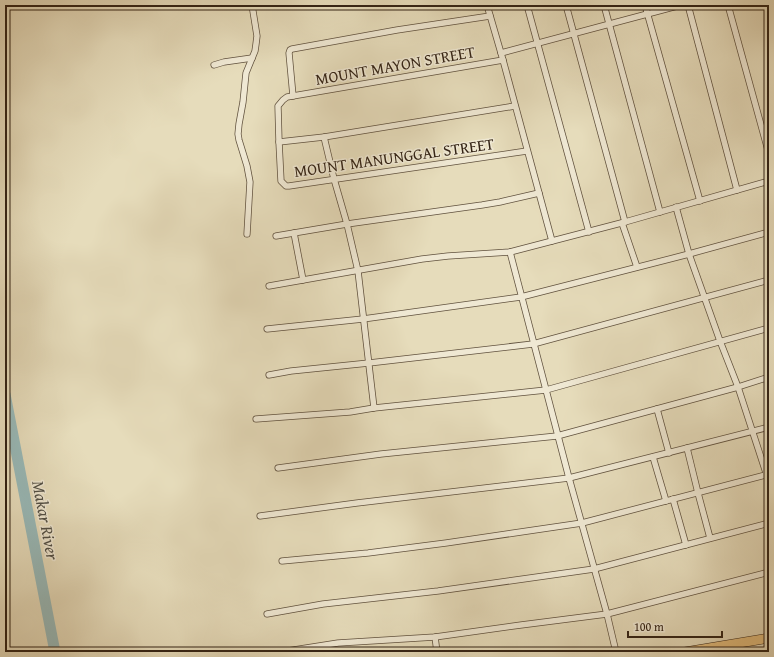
<svg xmlns="http://www.w3.org/2000/svg" width="774" height="657" font-family="'Gentium Book Plus',serif">
  <style>
    .lines { fill: none; stroke-linecap: round; stroke-linejoin: round }
    .river { stroke: #99bab9; stroke-width: 11 }
    .street-casing { stroke: #60513e; stroke-width: 7 }
    .primary-casing { stroke: #332315; stroke-width: 10 }
    .street { stroke: #efe8d3; stroke-width: 5.5 }
    .primary { stroke: #e3be7e; stroke-width: 9 }
    .labels { text-anchor: middle; dominant-baseline: central; stroke-width: 3; stroke-linejoin: round; paint-order: stroke }
    .street-label { font-size: 16px; fill: #332315; stroke: #efe8d3 }
    .water-label { font-size: 17px; font-style: italic; fill: #525046; stroke: #efe8d3 }
  </style>
  <rect width="100%" height="100%" fill="#e6dcbb"/>
  <filter id="stains"><feTurbulence type="fractalNoise" baseFrequency=".005" numOctaves="4"/><feColorMatrix values="0 0 0 0 .2 0 0 0 0 .09 0 0 0 0 .02 0 0 0 .5 -.17"/></filter>
  <radialGradient id="worn" r=".72"><stop offset=".6" stop-color="#630" stop-opacity="0"/><stop offset="1" stop-color="#630" stop-opacity=".3"/></radialGradient>
  <g class="lines">
    <polyline class="river" points="5,394 55,652"/>
    <defs>
      <g id="street">
        <polyline points="291,5 292,5"/>
        <polyline points="487,5 503,60 552,241"/>
        <polyline points="527,5 589,232"/>
        <polyline points="566,5 625,222"/>
        <polyline points="604,5 660,212"/>
        <polyline points="645,5 700,201"/>
        <polyline points="688,5 737,190"/>
        <polyline points="728,5 769,154"/>
        <polyline points="501,53 681,5"/>
        <polyline points="503,60 287,97 283,100 278,106 279,142 324,137 515,106"/>
        <polyline points="214,65 224,62 252,58"/>
        <polyline points="293,96 289,53 290,50 292,49 397,30 490,16"/>
        <polyline points="324,137 334,179 347,224 358,271 374,408"/>
        <polyline points="279,142 281,181 286,186 289,186 527,151"/>
        <polyline points="676,207 689,254 720,341 738,387 769,482"/>
        <polyline points="622,223 637,267"/>
        <polyline points="294,233 303,280"/>
        <polyline points="247,234 250,182 247,166 239,140 238,134 239,124 243,102 246,73 255,51 256,44 257,36 252,5"/>
        <polyline points="276,236 347,224 482,205 500,202 539,193"/>
        <polyline points="510,252 569,478 607,614 616,652"/>
        <polyline points="269,286 422,259 448,256 510,252 625,222 769,181"/>
        <polyline points="267,329 363,319 521,297 689,254 769,232"/>
        <polyline points="269,375 291,371 369,363 533,344 769,280"/>
        <polyline points="657,409 669,453"/>
        <polyline points="256,419 350,412 374,408 546,390 769,328"/>
        <polyline points="687,448 698,493 710,538"/>
        <polyline points="653,457 666,501"/>
        <polyline points="278,468 381,454 557,436 738,387 769,377"/>
        <polyline points="673,499 686,545"/>
        <polyline points="260,516 357,503 569,478 769,427"/>
        <polyline points="282,561 368,553 446,543 582,523 769,474"/>
        <polyline points="267,614 323,604 438,591 594,569 769,523"/>
        <polyline points="435,637 437,652"/>
        <polyline points="287,651 338,643 435,637 521,625 607,614 769,572"/>
      </g>
      <polyline id="primary" points="685,652 769,638"/>
    </defs>
    <use href="#street" class="street-casing"/>
    <use href="#primary" class="primary-casing"/>
    <use href="#street" class="street"/>
    <use href="#primary" class="primary"/>
  </g>
  <g class="labels">
    <g class="street-label">
      <text transform="translate(395 65) rotate(-10)">MOUNT MAYON STREET</text>
      <text transform="translate(394 157) rotate(-8)">MOUNT MANUNGGAL STREET</text>
    </g>
    <g class="water-label">
      <text transform="translate(46 520) rotate(79)">Makar River</text>
    </g>
  </g>
  <rect width="774" height="657" fill="none" stroke="#e6dcbb" stroke-width="20"/>
  <rect x="6" y="6" width="762" height="645" fill="none" stroke="#332315" stroke-width="2"/>
  <rect x="10" y="10" width="754" height="637" fill="none" stroke="#332315"/>
  <path d="M628 631v6h94v-6" fill="none" stroke="#332315" stroke-width="2"/>
  <text x="634" y="631" font-size="12" fill="#332315" stroke="#efe8d3" stroke-width="3" paint-order="stroke">100 m</text>
  <rect width="100%" height="100%" filter="url(#stains)"/>
  <rect width="100%" height="100%" fill="url(#worn)"/>
</svg>
